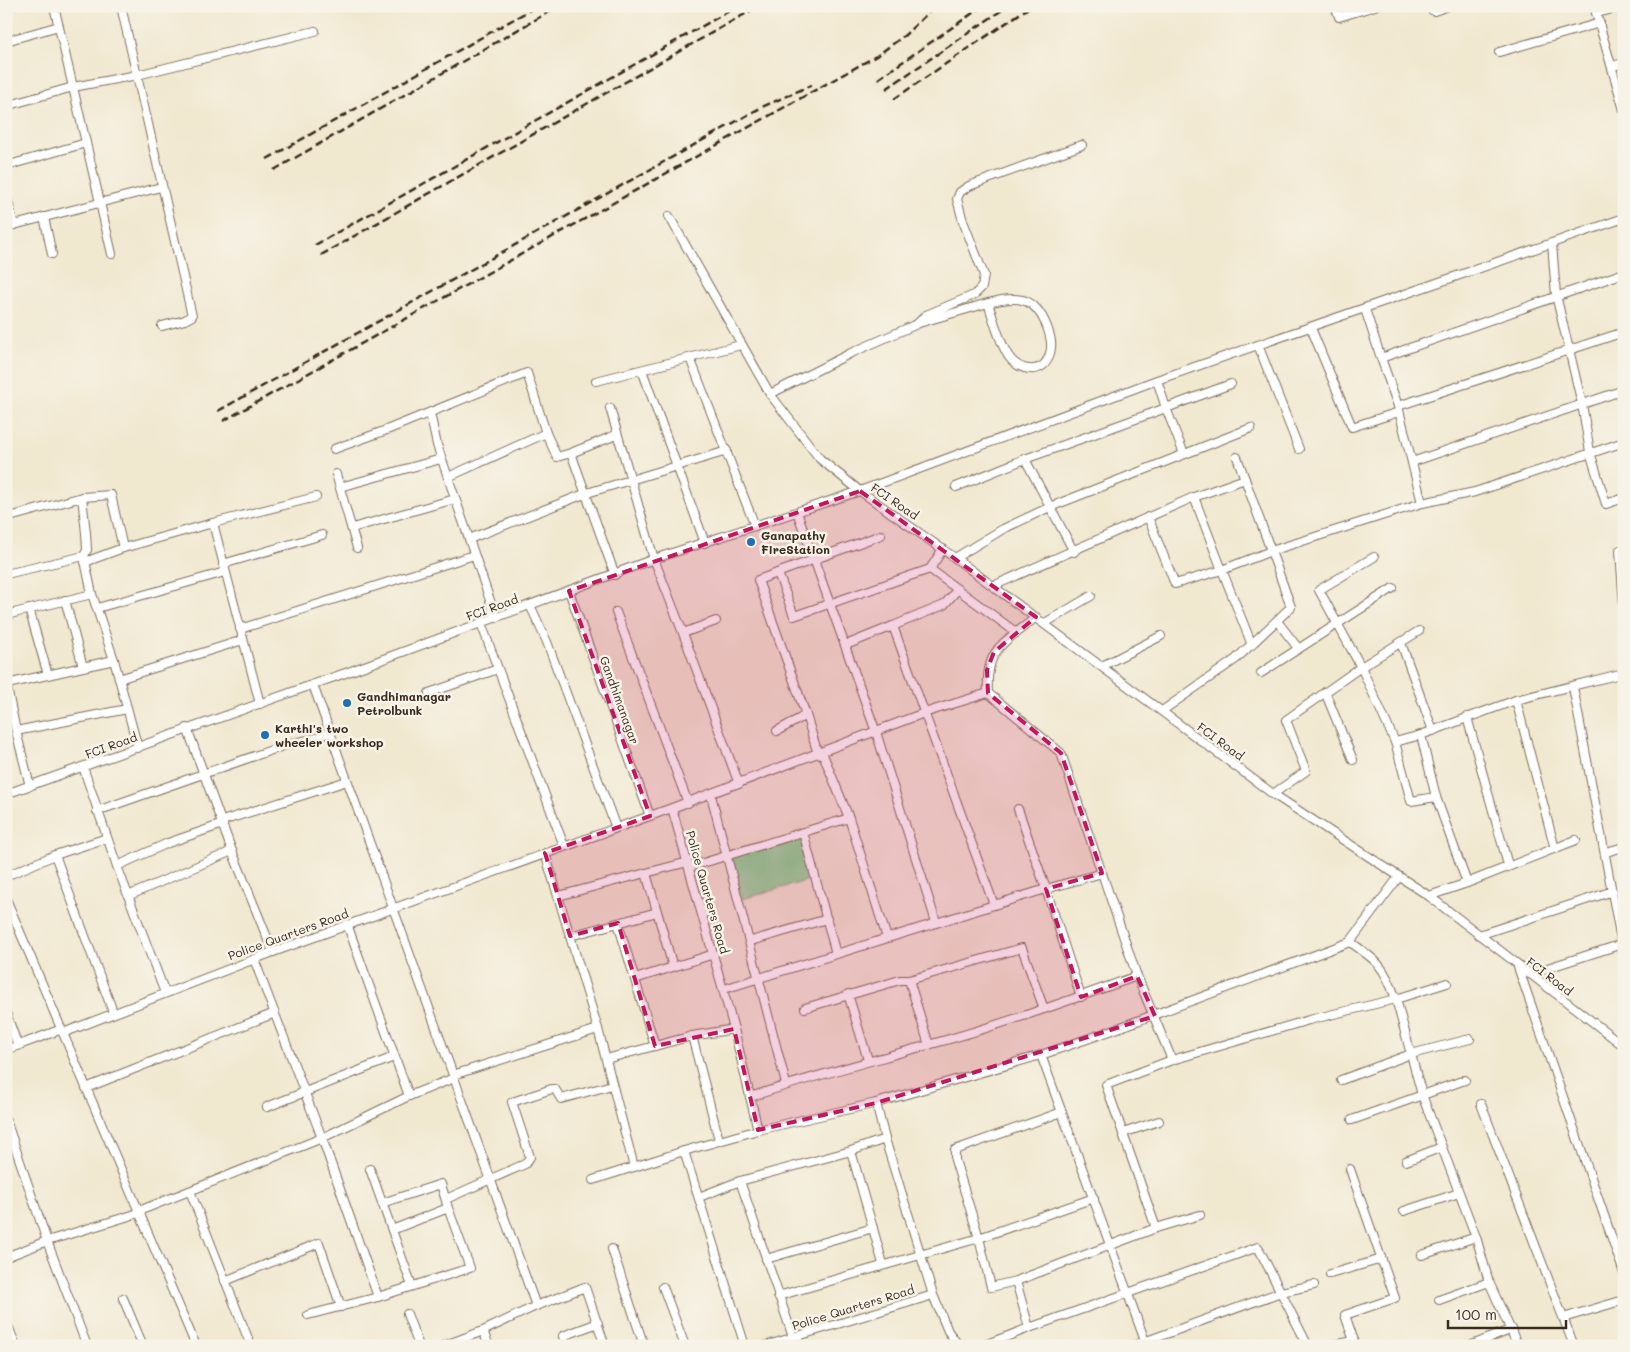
<svg xmlns="http://www.w3.org/2000/svg" width="1630" height="1352" font-family="Mali,sans-serif">
  <style>
    .green { fill: #89d593; stroke: #628058 }
    .lines { fill: none; stroke-linecap: round; stroke-linejoin: round }
    .minor-casing { stroke: #7b6c5c; stroke-width: 10 }
    .minor { stroke: #fff; stroke-width: 8 }
    .rail { stroke: #3b2a1e; stroke-width: 2.5; stroke-dasharray: 8 4; stroke-linecap: butt }
    .marked { fill: #c2185b; fill-opacity: 0.2; stroke: #c2185b; stroke-width: 4; stroke-dasharray: 10 6; stroke-linejoin: round }
    .poi-dot { fill: #1f6fb2; stroke: #f7f3e8; stroke-width: 2 }
    .labels { text-anchor: middle; dominant-baseline: central; stroke-width: 5; stroke-linejoin: round; paint-order: stroke }
    .street-label { font-size: 12px; fill: #3b2a1e; stroke: #f7f3e8 }
    .poi-label { font-size: 12px; font-weight: bold; fill: #3b2a1e; stroke: #f7f3e8; text-anchor: start }
  </style>
  <rect width="100%" height="100%" fill="#f7f3e8"/>
  <filter id="ink" filterUnits="userSpaceOnUse"><feTurbulence type="fractalNoise" baseFrequency=".02" numOctaves="2"/><feDisplacementMap in="SourceGraphic" scale="10" xChannelSelector="R" yChannelSelector="G"/><feConvolveMatrix kernelMatrix="1 2 1 2 8 2 1 2 1" color-interpolation-filters="sRGB"/></filter>
  <filter id="wash" filterUnits="userSpaceOnUse"><feTurbulence type="fractalNoise" baseFrequency=".0096" numOctaves="4" result="noise"/><feDisplacementMap in="SourceGraphic" scale="20" xChannelSelector="R" yChannelSelector="G"/><feGaussianBlur stdDeviation="1.12" result="paint"/><feColorMatrix in="noise" values="0 0 0 0 0 0 0 0 0 0 0 0 0 0 0 0 0 1.4 0 .05"/><feComposite in="paint" operator="in"/></filter>
  <g filter="url(#wash)">
    <rect width="100%" height="100%" fill="#f1e8d0"/>
    <polygon class="green" points="802,835 813,879 742,899 731,856"/>
  </g>
  <g filter="url(#ink)">
    <g class="lines">
      <defs>
        <g id="minor">
          <polyline points="54,6 112,254"/>
          <polyline points="121,6 192,316 185,320 162,326"/>
          <polyline points="1335,6 1339,17 1375,6"/>
          <polyline points="1425,6 1434,11 1448,6"/>
          <polyline points="1594,6 1624,110"/>
          <polyline points="1597,13 1624,6"/>
          <polyline points="6,41 59,26"/>
          <polyline points="1499,52 1600,23"/>
          <polyline points="1612,66 1624,63"/>
          <polyline points="6,106 73,87 137,75 315,31"/>
          <polyline points="6,166 86,143"/>
          <polyline points="6,194 14,225 6,227"/>
          <polyline points="669,216 770,394 820,459 860,491 1157,380 1624,218"/>
          <polyline points="44,217 52,254"/>
          <polyline points="14,225 161,187"/>
          <polyline points="1552,243 1556,295 1582,404 1590,452 1606,504 1624,498"/>
          <polyline points="1365,309 1381,358"/>
          <path d="M919 323 988 303C1017 295 1035 296 1047 327 1050 335 1053 344 1050 353 1045 375 1021 373 1009 357 999 342 994 320 988 303"/>
          <polyline points="1311,328 1352,427 1399,412"/>
          <polyline points="1258,345 1299,449"/>
          <polyline points="690,358 755,526"/>
          <polyline points="642,370 705,543"/>
          <polyline points="1157,380 1166,408 1231,384"/>
          <polyline points="596,381 741,345"/>
          <polyline points="770,394 851,353 917,324 926,315 974,295 982,287 984,275 963,221 957,199 960,192 969,186 1082,145"/>
          <polyline points="1398,406 1381,358 1624,273"/>
          <polyline points="610,408 654,559 683,633 716,621"/>
          <polyline points="430,413 437,445 496,618"/>
          <polyline points="546,433 557,457 571,453"/>
          <polyline points="334,449 384,431 527,373 546,433 448,477"/>
          <polyline points="1237,457 1271,551 1222,570 1252,645"/>
          <polyline points="1025,459 1166,408 1184,454"/>
          <polyline points="1412,462 1624,390"/>
          <polyline points="336,474 357,548"/>
          <polyline points="340,487 441,459"/>
          <polyline points="956,487 1025,459 1074,552"/>
          <polyline points="82,497 111,495 123,548"/>
          <polyline points="1422,503 1475,492 1624,442"/>
          <polyline points="797,512 876,732 936,922"/>
          <polyline points="1148,517 1175,584 1222,570 1194,497"/>
          <polyline points="6,518 82,497 86,533 87,550 84,556 92,594 114,660 138,748"/>
          <polyline points="213,523 316,497"/>
          <polyline points="352,528 455,499"/>
          <polyline points="469,539 587,493 727,451"/>
          <polyline points="1624,549 1620,550 1624,607"/>
          <polyline points="1374,557 1319,590 1361,667 1395,742 1411,801 1436,797"/>
          <polyline points="955,558 1003,529 1050,507 1251,428"/>
          <polyline points="85,562 123,548 213,523 260,704"/>
          <polyline points="223,564 322,535"/>
          <polyline points="930,569 943,549"/>
          <polyline points="778,573 794,616 930,569 1017,633"/>
          <polyline points="6,574 84,556"/>
          <polyline points="615,575 571,453 616,435"/>
          <polyline points="993,586 1194,497 1245,479"/>
          <polyline points="569,591 650,816"/>
          <polyline points="65,600 83,667"/>
          <polyline points="530,605 547,642 616,828"/>
          <polyline points="97,608 225,572"/>
          <polyline points="29,609 48,675"/>
          <polyline points="616,612 688,803"/>
          <polyline points="6,615 92,594"/>
          <polyline points="1277,621 1298,648"/>
          <polyline points="481,623 564,846"/>
          <polyline points="1045,623 1091,596"/>
          <polyline points="893,626 944,605 957,590"/>
          <polyline points="240,629 474,555"/>
          <polyline points="683,633 739,784"/>
          <polyline points="1401,643 1433,731"/>
          <polyline points="1102,666 1161,636"/>
          <polyline points="1261,673 1393,588"/>
          <polyline points="119,679 243,640"/>
          <polyline points="6,683 16,731 127,709"/>
          <polyline points="7,684 114,660"/>
          <polyline points="313,685 536,1306 483,1331 489,1346"/>
          <polyline points="1573,687 1624,955"/>
          <polyline points="1325,692 1353,760"/>
          <polyline points="429,693 498,669"/>
          <path d="M988 693C985 647 1004 644 1036 617"/>
          <polyline points="1516,700 1555,849"/>
          <polyline points="1162,711 1236,659 1291,607 1271,551 1422,503 1398,406 1624,332"/>
          <polyline points="806,715 818,754"/>
          <polyline points="1467,717 1508,865"/>
          <polyline points="187,728 232,851 273,952"/>
          <polyline points="16,731 30,786"/>
          <polyline points="777,731 806,715 758,580 881,535"/>
          <polyline points="1395,742 1421,735"/>
          <polyline points="822,752 849,818 887,938"/>
          <polyline points="83,767 117,866 168,843 223,824"/>
          <polyline points="6,794 351,671 654,559 860,491 955,558 1273,794 1429,896 1624,1046"/>
          <polyline points="1273,794 1306,771 1286,720 1361,667 1419,631"/>
          <polyline points="711,795 786,1084"/>
          <path d="M672 808 924 713 988 693 1061 753 1137 976C1068 1001 998 1026 928 1045 868 1062 809 1077 750 1097"/>
          <polyline points="1018,809 1046,889 1102,873"/>
          <polyline points="97,811 286,745 317,738 329,732"/>
          <polyline points="222,821 347,781"/>
          <polyline points="803,832 836,954"/>
          <polyline points="1606,852 1624,847"/>
          <polyline points="55,855 113,1012"/>
          <polyline points="117,866 165,993"/>
          <polyline points="690,867 849,818"/>
          <polyline points="646,873 673,967"/>
          <polyline points="6,876 55,855 107,838"/>
          <polyline points="1467,883 1576,840"/>
          <polyline points="128,896 232,851"/>
          <polyline points="558,896 688,862"/>
          <polyline points="1429,896 1467,883 1436,797 1421,735 1516,700 1624,673"/>
          <polyline points="6,899 196,1346"/>
          <polyline points="994,905 1046,889 1081,997"/>
          <polyline points="618,923 657,912"/>
          <polyline points="347,924 409,1096"/>
          <polyline points="1479,935 1613,891"/>
          <polyline points="570,936 618,923 655,1046"/>
          <polyline points="751,941 827,919"/>
          <polyline points="254,959 322,1138 378,1297"/>
          <polyline points="1518,967 1624,1273"/>
          <polyline points="1529,974 1622,944"/>
          <path d="M1137 976 1172 1060 1309 1020 1396 999C1384 966 1378 961 1350 942"/>
          <polyline points="635,979 714,954"/>
          <polyline points="909,980 929,1045"/>
          <polyline points="1447,983 1396,999 1422,1095 1476,1237 1489,1282 1518,1346"/>
          <polyline points="724,989 994,905 893,626 846,645"/>
          <polyline points="848,994 868,1060"/>
          <polyline points="805,1008 900,980 909,980 1022,948 1044,1009"/>
          <polyline points="6,1013 18,1046"/>
          <polyline points="598,1029 634,1167"/>
          <polyline points="63,1033 273,952 672,808 734,1029 758,1130 876,1103 885,1139 933,1295 765,1346"/>
          <polyline points="692,1036 734,1029"/>
          <polyline points="6,1050 62,1029"/>
          <polyline points="1041,1055 1145,1341"/>
          <polyline points="606,1059 692,1036 719,1140"/>
          <polyline points="453,1075 598,1029 545,853"/>
          <polyline points="1341,1080 1411,1054 1470,1039"/>
          <polyline points="86,1088 275,1013"/>
          <polyline points="876,1103 1041,1055 1110,1031 1350,942 1398,878"/>
          <polyline points="1481,1104 1574,1346"/>
          <polyline points="267,1107 394,1057"/>
          <polyline points="1062,1112 955,1150 955,1160 979,1238 1094,1198"/>
          <polyline points="6,1120 47,1241 87,1346"/>
          <polyline points="1352,1120 1465,1080"/>
          <polyline points="1123,1133 1159,1121"/>
          <polyline points="851,1151 883,1264"/>
          <polyline points="1406,1161 1442,1147"/>
          <polyline points="370,1169 412,1286"/>
          <polyline points="1350,1169 1395,1298 1345,1315 1354,1341"/>
          <polyline points="593,1180 684,1151"/>
          <polyline points="190,1191 251,1346"/>
          <polyline points="699,1197 740,1181"/>
          <polyline points="446,1199 525,1164 530,1157 512,1102 552,1089 555,1089 561,1099 612,1085"/>
          <polyline points="382,1203 441,1184 448,1208 392,1230"/>
          <polyline points="139,1211 322,1138 409,1096 454,1078"/>
          <polyline points="1404,1211 1459,1193"/>
          <polyline points="1156,1228 1200,1215"/>
          <polyline points="612,1249 644,1346"/>
          <polyline points="1422,1255 1476,1237"/>
          <polyline points="6,1257 47,1241 139,1213"/>
          <polyline points="766,1259 873,1228"/>
          <polyline points="1330,1274 1382,1259"/>
          <polyline points="225,1281 319,1243 341,1307"/>
          <polyline points="1016,1281 1156,1228 1106,1085 1172,1060"/>
          <polyline points="663,1287 685,1346"/>
          <polyline points="933,1295 948,1331 959,1346"/>
          <polyline points="778,1296 979,1238 991,1287 1016,1281 1029,1328 1258,1247 1308,1346"/>
          <polyline points="123,1298 143,1346"/>
          <polyline points="1439,1300 1489,1282"/>
          <polyline points="536,1306 585,1287 605,1346"/>
          <polyline points="407,1314 419,1346"/>
          <polyline points="308,1315 378,1297 470,1268 448,1208"/>
          <polyline points="1563,1318 1624,1300"/>
          <polyline points="6,1321 16,1346"/>
          <polyline points="793,1337 740,1181 851,1151 885,1139"/>
          <polyline points="443,1346 483,1331"/>
          <polyline points="566,1346 563,1336 598,1323"/>
          <polyline points="745,1346 684,1151 758,1130"/>
          <polyline points="982,1346 1029,1328"/>
          <polyline points="1133,1346 1281,1292 1314,1285"/>
          <polyline points="1328,1346 1354,1341 1355,1344"/>
          <polyline points="1470,1346 1512,1329"/>
        </g>
      </defs>
      <use href="#minor" class="minor-casing"/>
      <use href="#minor" class="minor"/>
      <g class="rail">
        <polyline points="878,79 983,6"/>
        <polyline points="886,89 1008,6"/>
        <polyline points="894,99 1031,6"/>
        <polyline points="267,159 537,6"/>
        <polyline points="274,170 559,6"/>
        <polyline points="315,245 738,6"/>
        <polyline points="321,255 759,6"/>
        <polyline points="218,411 762,107 812,85"/>
        <polyline points="223,421 878,55 905,35 935,6"/>
      </g>
    </g>
  </g>
  <path class="marked" d="M860 491 1036 617 994 652 987 670 988 693 1061 753 1102 873 1046 889 1081 997 1137 976 1155 1016 876 1103 758 1130 734 1029 655 1046 618 923 570 936 545 853 650 816 569 591Z"/>
  <g class="poi-dot">
    <circle cx="751" cy="542" r="5"/>
    <circle cx="347" cy="703" r="5"/>
    <circle cx="265" cy="735" r="5"/>
  </g>
  <g class="labels">
    <g class="street-label">
      <text transform="translate(895 501) rotate(34)">FCI Road</text>
      <text transform="translate(492 607) rotate(-20)">FCI Road</text>
      <text transform="translate(620 700) rotate(70)">Gandhimanagar</text>
      <text transform="translate(1221 741) rotate(36)">FCI Road</text>
      <text transform="translate(111 745) rotate(-20)">FCI Road</text>
      <text transform="translate(708 892) rotate(74)">Police Quarters Road</text>
      <text transform="translate(288 934) rotate(-20)">Police Quarters Road</text>
      <text transform="translate(1550 976) rotate(37)">FCI Road</text>
      <text transform="translate(853 1307) rotate(-17)">Police Quarters Road</text>
    </g>
    <g class="poi-label">
      <text x="761" y="535">Ganapathy<tspan x="761" dy="14">FireStation</tspan></text>
      <text x="357" y="696">Gandhimanagar<tspan x="357" dy="14">Petrolbunk</tspan></text>
      <text x="275" y="728">Karthi's two<tspan x="275" dy="14">wheeler workshop</tspan></text>
    </g>
  </g>
  <rect width="1630" height="1352" fill="none" stroke="#f7f3e8" stroke-width="25"/>
  <path d="M1448 1320v8h118v-8" fill="none" stroke="#3b2a1e" stroke-width="2.5"/>
  <text x="1455" y="1320" font-size="15" fill="#3b2a1e" stroke="#f7f3e8" stroke-width="4" paint-order="stroke">100 m</text>
</svg>
